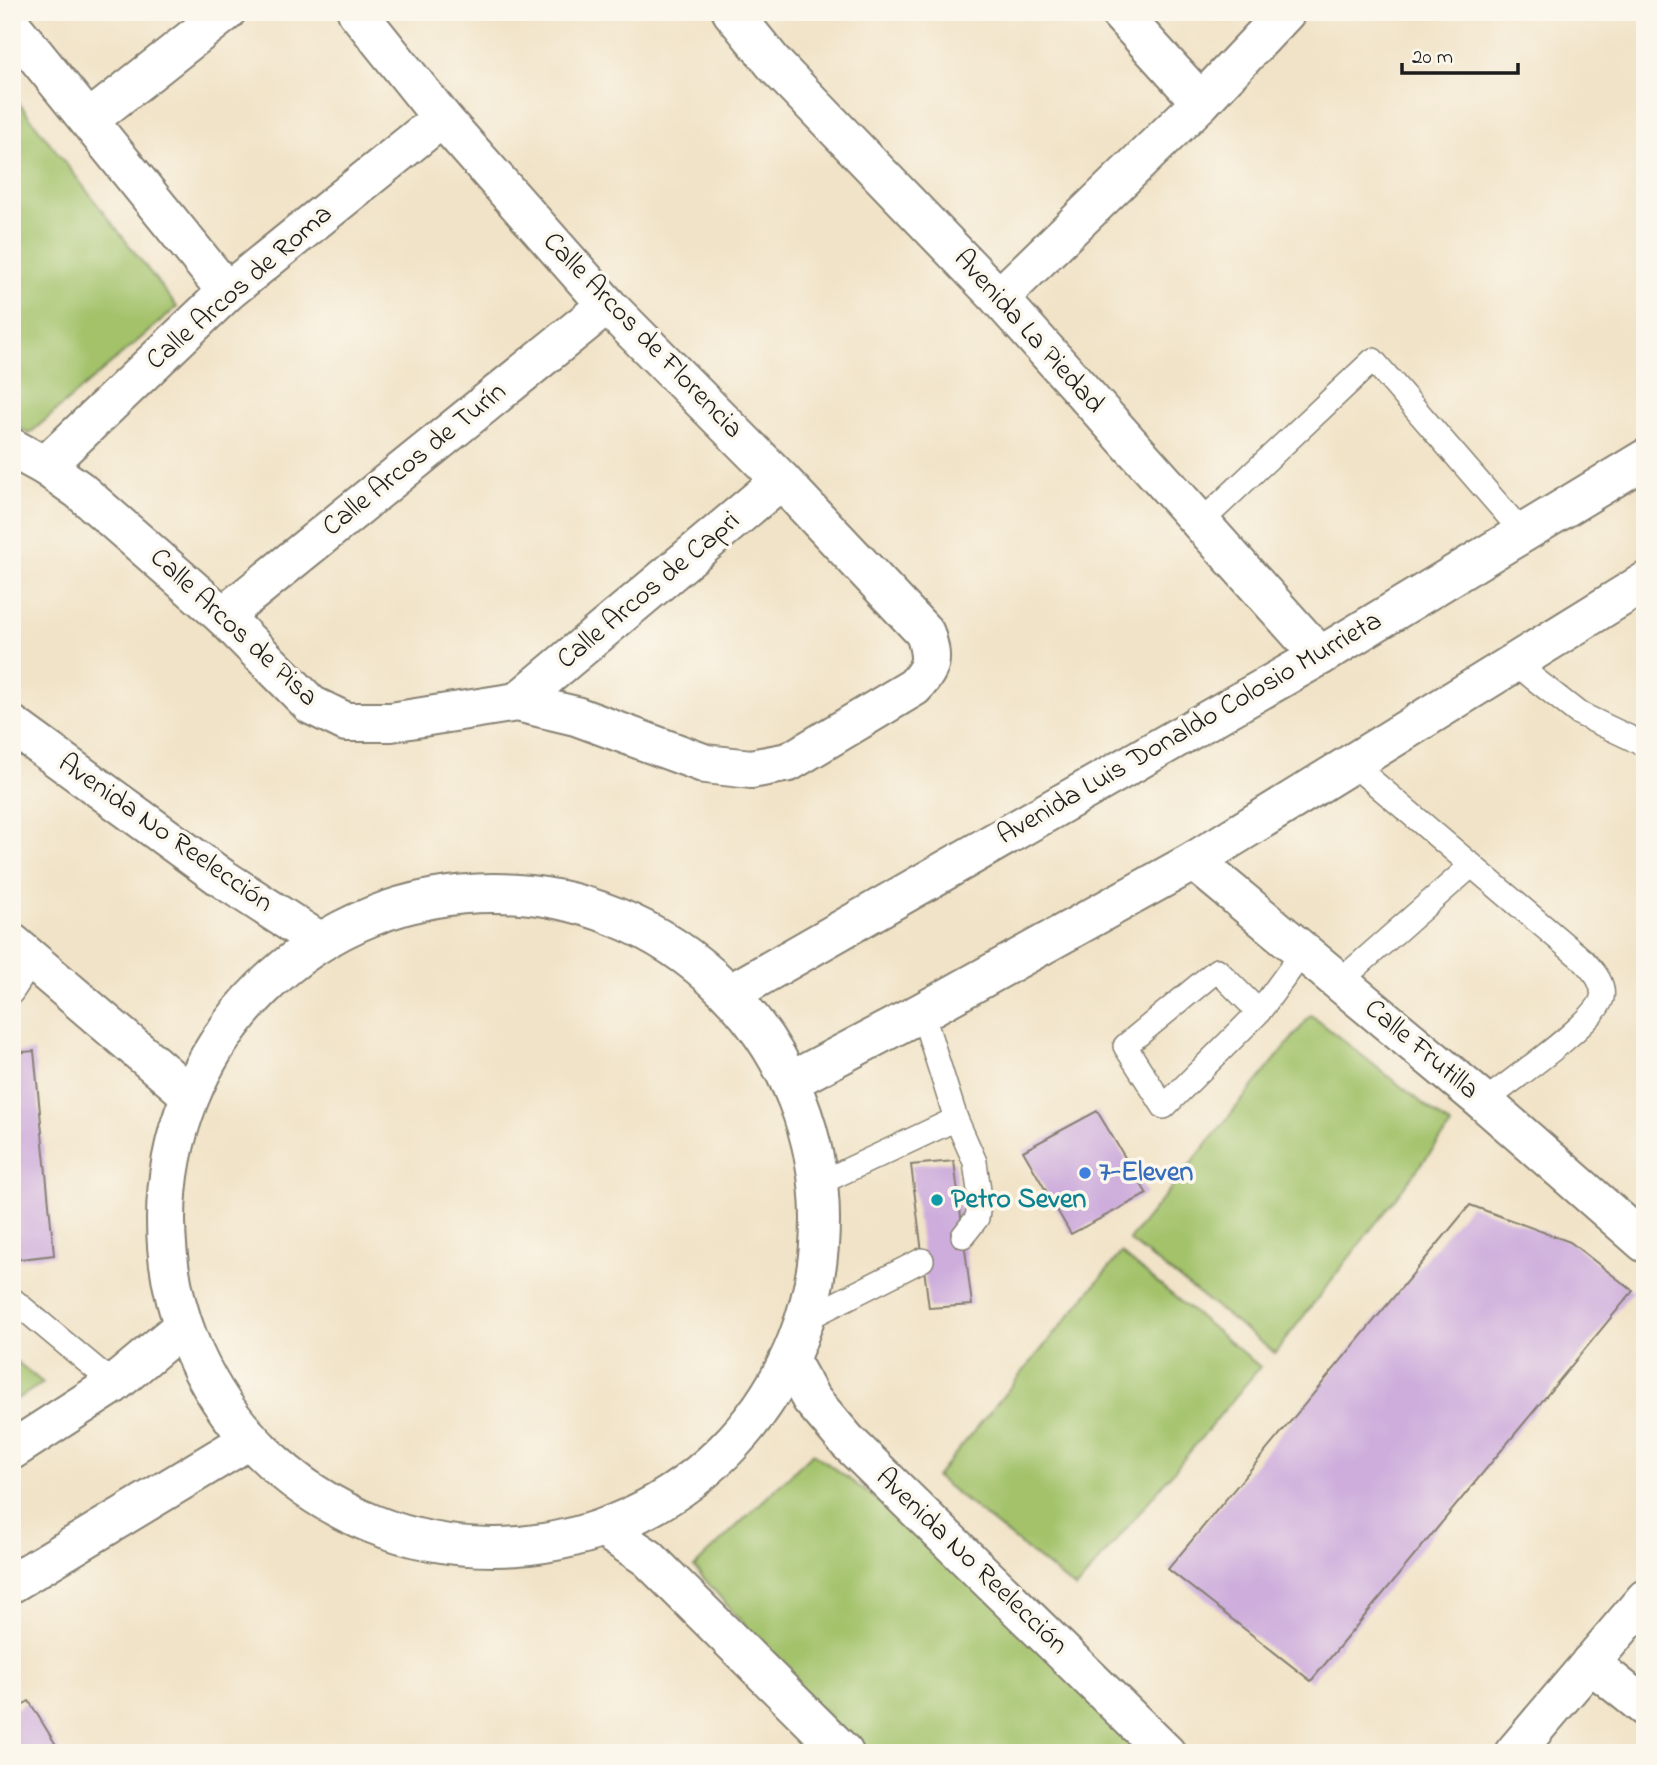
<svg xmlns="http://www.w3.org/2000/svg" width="1657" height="1765" font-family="'Indie Flower',sans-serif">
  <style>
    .green { fill: #a3c26b; stroke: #606f44; stroke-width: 2 }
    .building { fill: #ceaddc }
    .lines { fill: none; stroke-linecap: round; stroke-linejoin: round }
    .lane-casing { stroke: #868072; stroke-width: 26 }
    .street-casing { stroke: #868072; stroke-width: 42 }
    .secondary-casing { stroke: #868072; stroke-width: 42 }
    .lane { stroke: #fff; stroke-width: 23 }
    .street { stroke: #fff; stroke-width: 38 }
    .secondary { stroke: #fff; stroke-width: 38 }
    .shop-dot { fill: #3f7fe0; stroke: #fbf7ec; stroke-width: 2.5 }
    .culture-dot { fill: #0f9aa8; stroke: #fbf7ec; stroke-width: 2.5 }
    .labels { text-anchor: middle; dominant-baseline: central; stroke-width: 7; stroke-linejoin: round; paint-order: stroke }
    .street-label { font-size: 28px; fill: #1c1c1c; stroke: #fbf7ec }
    .shop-label { font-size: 28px; font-weight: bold; fill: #366cbe; stroke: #fbf7ec; text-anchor: start }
    .culture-label { font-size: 28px; font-weight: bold; fill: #0d838f; stroke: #fbf7ec; text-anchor: start }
  </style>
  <rect width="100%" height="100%" fill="#fbf7ec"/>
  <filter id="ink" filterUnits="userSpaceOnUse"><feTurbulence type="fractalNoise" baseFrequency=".0143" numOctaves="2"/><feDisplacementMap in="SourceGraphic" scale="14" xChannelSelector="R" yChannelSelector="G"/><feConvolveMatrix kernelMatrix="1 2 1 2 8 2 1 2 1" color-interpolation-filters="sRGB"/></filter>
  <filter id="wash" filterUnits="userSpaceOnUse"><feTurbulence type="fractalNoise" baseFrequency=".00686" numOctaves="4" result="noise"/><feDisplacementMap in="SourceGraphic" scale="28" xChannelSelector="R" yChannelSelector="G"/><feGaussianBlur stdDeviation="1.57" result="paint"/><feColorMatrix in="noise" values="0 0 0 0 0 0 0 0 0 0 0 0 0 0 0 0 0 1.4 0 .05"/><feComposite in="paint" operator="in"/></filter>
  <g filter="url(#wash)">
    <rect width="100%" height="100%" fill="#f1e3c7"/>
    <g class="green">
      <polygon points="12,94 177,307 29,434 12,423"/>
      <polygon points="1311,1015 1451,1126 1275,1353 1129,1240"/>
      <polygon points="1121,1253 1260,1367 1076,1589 936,1477"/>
      <polygon points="12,1358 43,1383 12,1402"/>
      <polygon points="813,1453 993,1584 1168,1753 855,1753 694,1567"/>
    </g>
    <g id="blocks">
      <g class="building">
        <polygon points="34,1051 54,1255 12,1260 12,1053"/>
        <polygon points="1097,1111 1147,1194 1071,1234 1023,1151"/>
        <polygon points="954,1161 972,1305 929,1308 911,1165"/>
        <polygon points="1470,1205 1570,1242 1633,1291 1311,1681 1168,1569"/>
        <polygon points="29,1701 61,1753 12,1753 12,1711"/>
      </g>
    </g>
  </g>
  <g filter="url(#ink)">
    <use href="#blocks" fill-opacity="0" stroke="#868072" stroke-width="2"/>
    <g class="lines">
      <defs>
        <g id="lane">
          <polyline points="1200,523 1373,360 1523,533"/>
          <polyline points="1513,662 1578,713 1639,742 1645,742"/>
          <path d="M1350 762 1583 960C1592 970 1605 982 1602 998 1596 1023 1507 1083 1484 1102"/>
          <polyline points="1339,982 1472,865"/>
          <polyline points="12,992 33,960"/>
          <polyline points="922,1012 956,1119 975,1162 980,1198 977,1218 963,1236"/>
          <polyline points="1259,1012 1217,970 1125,1046 1164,1107 1259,1012 1303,952"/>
          <polyline points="820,1183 956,1119"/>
          <polyline points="12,1299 114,1384"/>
          <polyline points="806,1319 922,1260"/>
        </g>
        <g id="street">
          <polyline points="732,12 775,65 999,298 1320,656"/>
          <polyline points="1119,12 1201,102"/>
          <polyline points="12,26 227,292"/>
          <polyline points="89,120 226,12"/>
          <polyline points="999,298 1201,102 1286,12"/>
          <path d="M12 448 45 466 79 490 223 616 311 705 346 722H391L517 702 576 716 706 764 751 769 789 762 914 687C933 667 933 659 925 633L781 480 607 305 442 118 357 12"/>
          <polyline points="45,466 227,292 442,118"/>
          <polyline points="223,616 607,305"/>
          <polyline points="517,702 781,480"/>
          <polyline points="1194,861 1484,1102 1645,1243"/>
          <polyline points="1590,1663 1645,1707"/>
          <polyline points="1514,1753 1645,1599"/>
        </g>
        <g id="secondary">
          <polyline points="12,725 222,878 319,941"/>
          <circle cx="493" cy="1220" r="327"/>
          <polyline points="12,943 189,1094"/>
          <polyline points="731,993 1320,656 1645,459"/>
          <polyline points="791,1081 922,1012 1194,861 1645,582"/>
          <polyline points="790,1361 811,1399 847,1441 1166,1753"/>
          <polyline points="12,1450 114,1384 182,1327"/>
          <polyline points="603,1528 648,1558 844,1753"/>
          <polyline points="12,1583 249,1440"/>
        </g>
      </defs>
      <use href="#lane" class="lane-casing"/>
      <use href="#street" class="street-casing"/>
      <use href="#secondary" class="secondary-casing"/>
      <use href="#lane" class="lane"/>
      <use href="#street" class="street"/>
      <use href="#secondary" class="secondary"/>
    </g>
  </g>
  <circle class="shop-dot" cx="1085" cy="1173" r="7"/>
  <circle class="culture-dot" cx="937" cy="1200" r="7"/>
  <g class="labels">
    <g class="street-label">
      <text transform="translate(240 288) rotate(-41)">Calle Arcos de Roma</text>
      <text transform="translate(1028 332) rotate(48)">Avenida La Piedad</text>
      <text transform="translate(642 336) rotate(46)">Calle Arcos de Florencia</text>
      <text transform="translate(415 460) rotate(-39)">Calle Arcos de Turín</text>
      <text transform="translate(649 591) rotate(-40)">Calle Arcos de Capri</text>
      <text transform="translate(233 628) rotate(43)">Calle Arcos de Pisa</text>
      <text transform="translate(1190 729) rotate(-30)">Avenida Luis Donaldo Colosio Murrieta</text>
      <text transform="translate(165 834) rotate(35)">Avenida No Reelección</text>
      <text transform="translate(1421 1050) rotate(40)">Calle Frutilla</text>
      <text transform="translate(971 1562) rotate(44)">Avenida No Reelección</text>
    </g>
    <g class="shop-label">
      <text x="1099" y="1173">7-Eleven</text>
    </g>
    <g class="culture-label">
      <text x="951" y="1200">Petro Seven</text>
    </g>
  </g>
  <rect width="1657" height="1765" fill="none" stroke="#fbf7ec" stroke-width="42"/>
  <path d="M1402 63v10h116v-10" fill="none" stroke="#1c1c1c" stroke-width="3.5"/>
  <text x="1412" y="63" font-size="21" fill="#1c1c1c" stroke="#fbf7ec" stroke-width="5" paint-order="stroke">20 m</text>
</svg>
